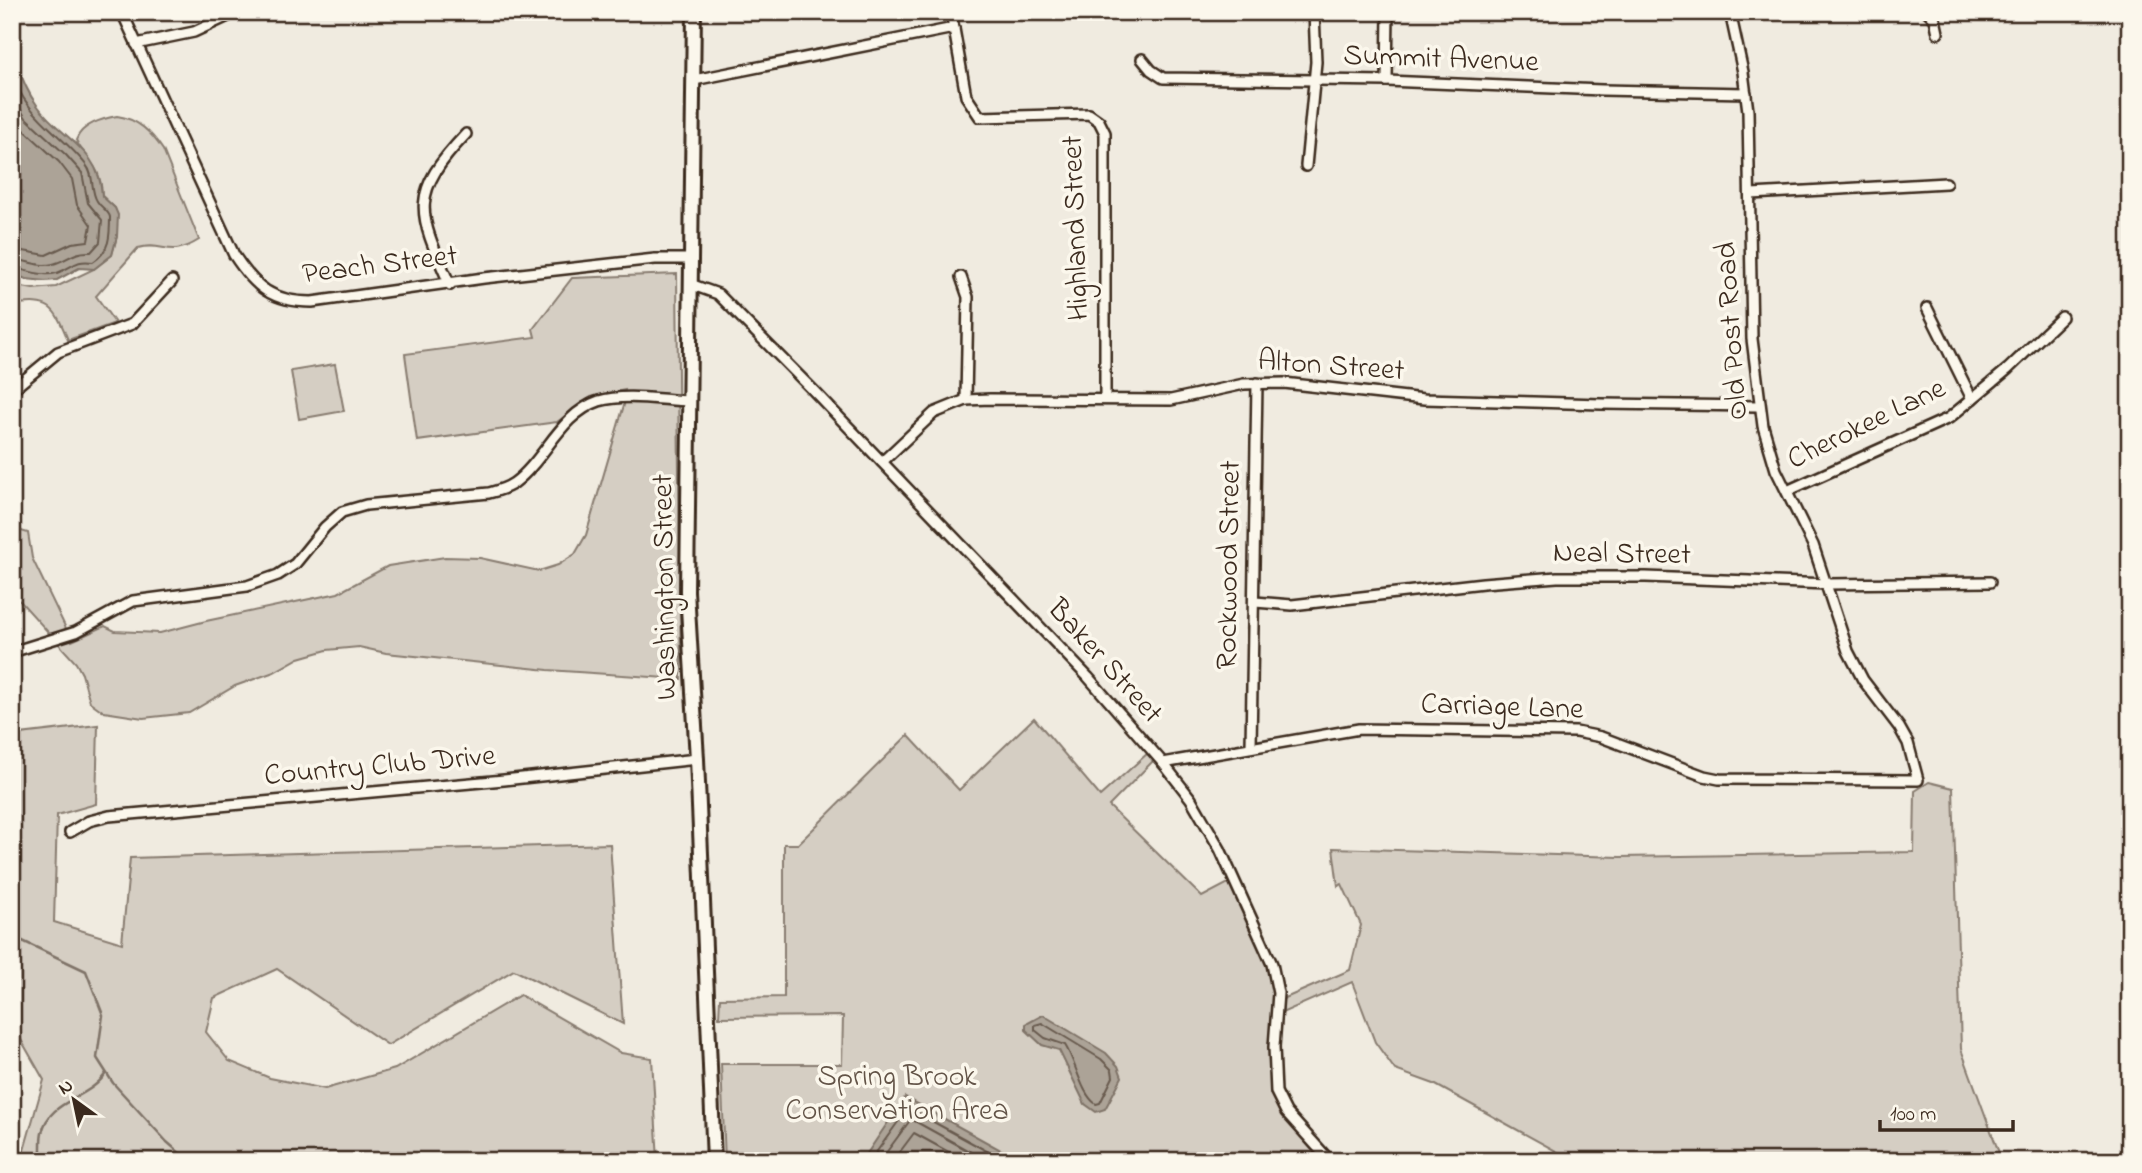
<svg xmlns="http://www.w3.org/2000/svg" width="2142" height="1173" font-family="'Indie Flower',sans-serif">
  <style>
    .green { fill: #d5cec3; stroke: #887c70; stroke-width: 2 }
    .water { fill: #aca397; stroke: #7f7367; stroke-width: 2 }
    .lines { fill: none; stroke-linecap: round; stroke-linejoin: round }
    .shore { stroke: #685a4e; stroke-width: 2 }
    .stream { stroke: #7f7367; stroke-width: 2.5 }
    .street-casing { stroke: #3b2a1e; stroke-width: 14 }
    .secondary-casing { stroke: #3b2a1e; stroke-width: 18 }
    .street { stroke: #fbf7ec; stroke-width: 9 }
    .secondary { stroke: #fbf7ec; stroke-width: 12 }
    .labels { text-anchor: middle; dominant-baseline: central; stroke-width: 7; stroke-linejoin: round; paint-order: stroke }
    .street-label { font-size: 30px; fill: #3b2a1e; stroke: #fbf7ec }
    .park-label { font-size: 30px; fill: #625347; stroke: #fbf7ec }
  </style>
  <rect width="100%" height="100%" fill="#f0ebe0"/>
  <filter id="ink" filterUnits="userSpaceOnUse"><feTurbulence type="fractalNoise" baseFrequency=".0143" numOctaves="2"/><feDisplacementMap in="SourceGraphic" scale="14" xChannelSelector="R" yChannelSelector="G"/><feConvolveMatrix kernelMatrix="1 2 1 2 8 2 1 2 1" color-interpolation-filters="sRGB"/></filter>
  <g filter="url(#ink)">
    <g class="green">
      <path d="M117 116C138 119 151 132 163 150L199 240C169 259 164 241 138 248L96 296 115 323 68 340C54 306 51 299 12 305V285L33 289 56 287 94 269 112 255 117 236V215L115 208 102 196C101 163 87 164 76 140 82 124 102 119 117 116Z"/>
      <polygon points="677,274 681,679 548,670 386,653 359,647 327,650 299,658 274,672 235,686 189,713 143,718 104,712 90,702 82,674 76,663 21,602 12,596 12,528 28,533 32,558 72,641 105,626 115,631 160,633 206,621 338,593 388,566 445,557 480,558 539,571 558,565 575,554 586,535 624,405 625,390 591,397 557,422 417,441 405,354 535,337 533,329 572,278"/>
      <polygon points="335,364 344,411 299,419 291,371"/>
      <polygon points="1034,718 1100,796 1148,753 1154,760 1109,806 1202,897 1234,880 1265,945 1277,1012 1280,1101 1330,1161 725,1161 721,1064 842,1064 843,1016 719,1017 720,998 784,997 784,844 798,844 908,735 959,790"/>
      <polygon points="98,725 96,804 57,815 54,922 122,943 130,858 610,844 623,1024 514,970 388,1045 277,969 214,998 206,1032 229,1061 270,1078 325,1089 395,1069 520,995 621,1053 652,1058 658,1161 21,1161 44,1080 12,1024 12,735"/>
      <polygon points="1929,782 1953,788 1961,1049 2002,1161 1574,1161 1434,1084 1395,1070 1375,1042 1352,982 1282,1013 1283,999 1350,970 1361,925 1342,884 1338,886 1333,848 1620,857 1914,852 1915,791"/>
    </g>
    <g class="water">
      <path d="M12 51C20 70 24 88 37 105 61 139 100 148 102 196L115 208 118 215 117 236 112 255 94 269 79 268 57 280 45 281 26 279 12 274Z"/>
      <polygon points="1043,1015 1106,1053 1118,1066 1122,1077 1105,1109 1096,1112 1085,1104 1059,1050 1042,1045 1026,1030 1026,1024"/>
      <polygon points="905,1097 1010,1155 1016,1161 862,1161"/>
    </g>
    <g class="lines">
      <g class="shore">
        <path d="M12 72C22 113 62 134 86 165 95 176 90 190 97 201 101 208 108 210 110 217 110 236 110 251 93 262 74 259 73 268 57 273 41 277 27 270 12 268"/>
        <path d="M12 96 26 118 66 155 82 173 88 203 102 220 100 242 91 252C72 251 69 260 53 264 39 268 26 260 12 259"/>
        <polyline points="12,115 20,126 59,162 72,179 77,205 91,225 88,241 72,243 46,255 12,249"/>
        <path d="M1042 1023 1101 1059 1112 1070 1113 1077 1100 1103 1096 1104C1081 1094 1076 1062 1065 1045L1045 1038 1035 1030V1025Z"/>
        <polyline points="870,1161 908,1108 1005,1161"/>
        <polyline points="880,1161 911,1119 987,1161"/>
        <polyline points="893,1161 914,1133 965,1161"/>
      </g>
      <g class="stream">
        <polyline points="12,936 86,971 103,1015 97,1058 113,1083 167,1142 189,1161"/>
        <path d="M40 1161C42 1151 40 1142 42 1133 49 1099 89 1100 106 1073"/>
      </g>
      <defs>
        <g id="street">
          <path d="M122 12 234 255C255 287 272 302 312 302L484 278 655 259H691"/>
          <polyline points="951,12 966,96 980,117 1089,114 1099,121 1105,133 1105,399"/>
          <polyline points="1928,12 1935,19 1938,33"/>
          <polyline points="136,44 194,32 237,12"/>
          <polyline points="1142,59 1151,70 1163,78 1387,81 1602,90 1746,93"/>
          <polyline points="694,80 954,28"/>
          <polyline points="1387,81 1388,12"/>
          <polyline points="1306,166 1316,62 1314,12"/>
          <polyline points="1751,194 1946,183"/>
          <polyline points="961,277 968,297 966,400"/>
          <polyline points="690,284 718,294 812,389 1088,677 1163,763 1191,799 1220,849 1272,964 1278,993 1274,1047 1276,1092 1286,1112 1330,1161"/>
          <path d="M450 285C418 213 408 195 466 134"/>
          <polyline points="1927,308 1972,399"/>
          <polyline points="12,390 58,352 132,324 172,281"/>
          <polyline points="882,462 934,413 966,400 990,399 1171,400 1244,384 1284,383 1424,399 1601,404 1758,406"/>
          <polyline points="1787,491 1949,418 2008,369 2062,317"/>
          <polyline points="1255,602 1292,605 1483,583 1557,577 1646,577 1828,584 1990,582"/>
          <path d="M12 652 76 632 133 601 247 586 278 575 295 564 325 527 342 512 366 505 489 493C497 491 507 488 514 483 545 460 560 414 599 401 626 393 661 400 690 401"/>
          <polyline points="1251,746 1257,383"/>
          <polyline points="1163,763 1359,729 1576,732 1601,737 1704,776 1719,779 1918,780 1908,743 1899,727 1863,680 1848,651 1813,545 1776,470 1763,426 1752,339 1748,111 1743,72 1730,12"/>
          <polyline points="70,832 89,821 109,816 504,780 697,759"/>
        </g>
        <polyline id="secondary" points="694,12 687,591 697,759 714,1161"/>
      </defs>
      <use href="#street" class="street-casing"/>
      <use href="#secondary" class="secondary-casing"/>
      <use href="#street" class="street"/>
      <use href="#secondary" class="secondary"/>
    </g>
  </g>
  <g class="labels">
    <g class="street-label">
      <text transform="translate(1441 60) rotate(2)">Summit Avenue</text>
      <text transform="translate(1077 228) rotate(-92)">Highland Street</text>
      <text transform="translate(380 266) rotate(-7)">Peach Street</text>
      <text transform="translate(1733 331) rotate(-94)">Old Post Road</text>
      <text transform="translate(1331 367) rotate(4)">Alton Street</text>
      <text transform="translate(1867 425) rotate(-26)">Cherokee Lane</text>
      <text transform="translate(1622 555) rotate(1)">Neal Street</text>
      <text transform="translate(1230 565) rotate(-89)">Rockwood Street</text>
      <text transform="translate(666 587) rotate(-91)">Washington Street</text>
      <text transform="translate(1104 662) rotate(48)">Baker Street</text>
      <text transform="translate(1502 708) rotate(2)">Carriage Lane</text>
      <text transform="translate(380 767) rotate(-5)">Country Club Drive</text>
    </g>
    <g class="park-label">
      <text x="897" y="1078">Spring Brook<tspan x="897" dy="34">Conservation Area</tspan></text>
    </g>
  </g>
  <rect width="2142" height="1173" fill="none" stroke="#fbf7ec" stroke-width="42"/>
  <rect x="21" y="21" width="2100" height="1131" fill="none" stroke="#3b2a1e" stroke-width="2.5" filter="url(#ink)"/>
  <g transform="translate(74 1100) rotate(327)" stroke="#fbf7ec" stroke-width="5" paint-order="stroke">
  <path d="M0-5L12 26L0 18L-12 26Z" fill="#3b2a1e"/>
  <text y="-10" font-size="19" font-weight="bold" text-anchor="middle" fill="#3b2a1e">N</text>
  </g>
  <path d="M1880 1120v10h133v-10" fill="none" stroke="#3b2a1e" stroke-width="3.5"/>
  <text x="1890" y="1120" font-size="21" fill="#3b2a1e" stroke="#fbf7ec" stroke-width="5" paint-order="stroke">100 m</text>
</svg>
